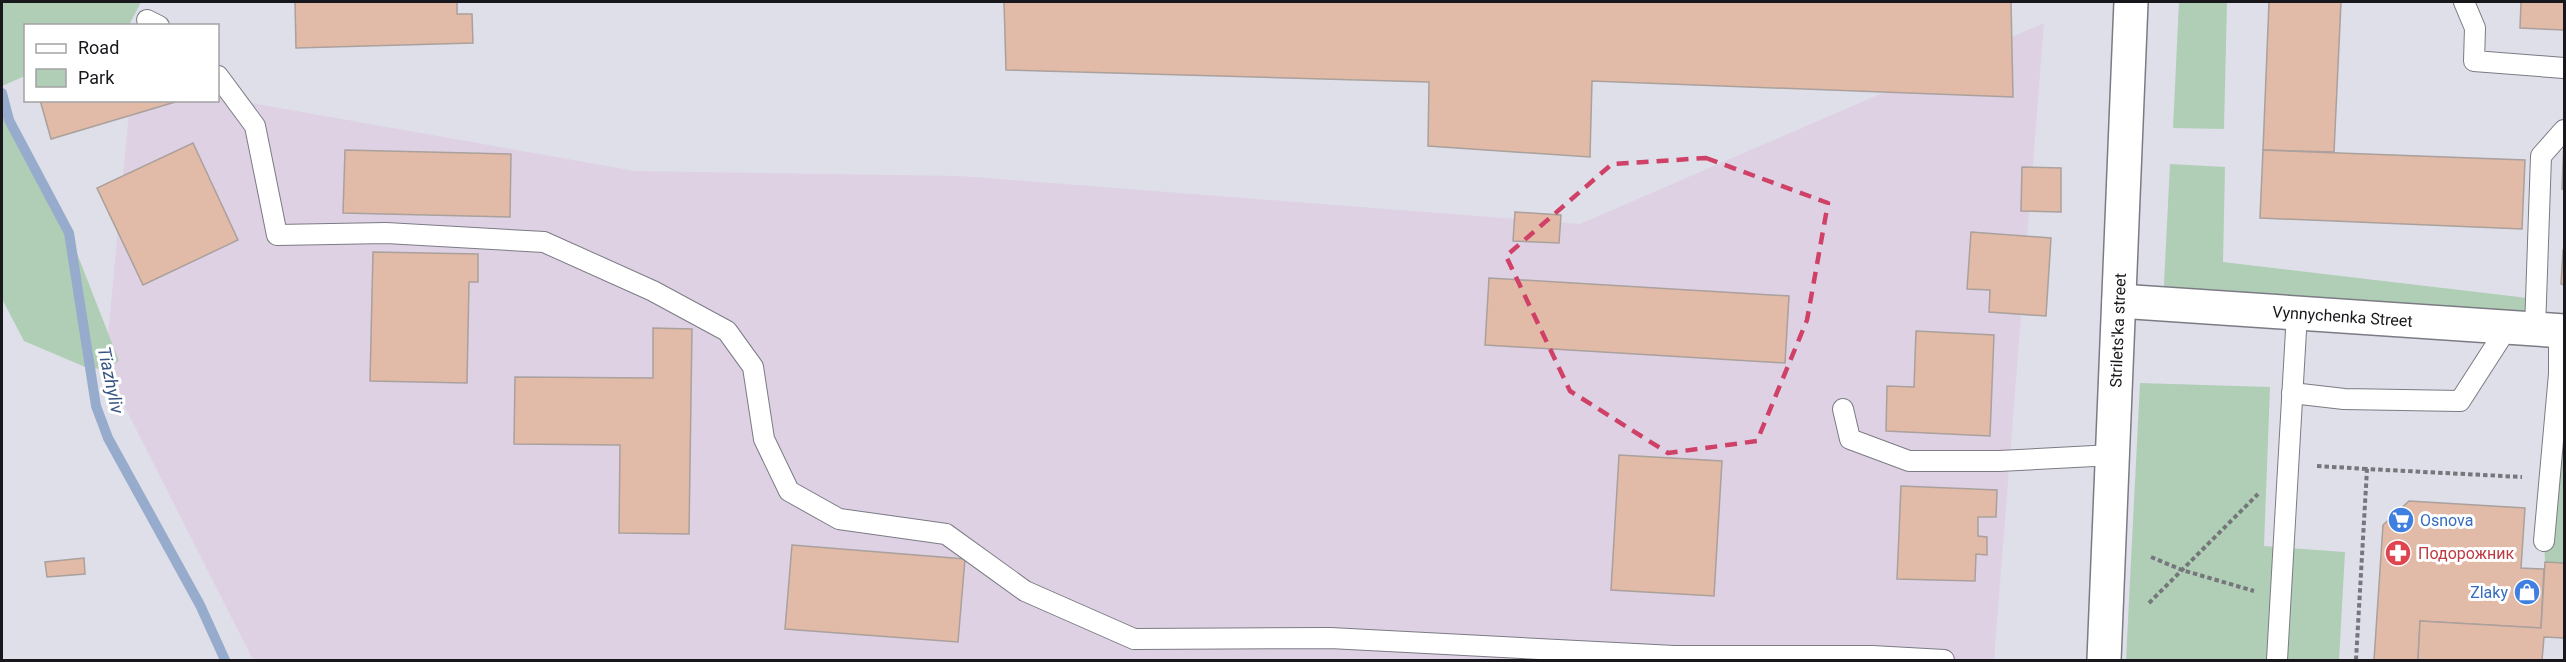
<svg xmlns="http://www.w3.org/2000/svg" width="2566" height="662" font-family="Roboto,sans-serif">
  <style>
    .industrial { fill: #ded1e4 }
    .green { fill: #b0ceb6 }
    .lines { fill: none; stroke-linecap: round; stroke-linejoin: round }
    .stream { stroke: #97accc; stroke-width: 10 }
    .building { fill: #e2baa8; stroke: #aaa09c; stroke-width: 1.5 }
    .service-casing { stroke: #7b7b84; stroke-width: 22 }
    .minor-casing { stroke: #7b7b84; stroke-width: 36 }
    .tertiary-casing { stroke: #7b7b84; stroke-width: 36 }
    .path { stroke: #76767d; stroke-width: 4; stroke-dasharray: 4.5 3; stroke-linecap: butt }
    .service { stroke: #fff; stroke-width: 20 }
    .minor { stroke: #fff; stroke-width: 33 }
    .tertiary { stroke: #fff; stroke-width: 33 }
    .marked { fill: none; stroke: #cf4167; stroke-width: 4.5; stroke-dasharray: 12 8; stroke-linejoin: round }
    .labels { text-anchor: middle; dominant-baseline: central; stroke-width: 6; stroke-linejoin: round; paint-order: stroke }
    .street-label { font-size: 16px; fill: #18181c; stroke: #fff }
    .shop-label { font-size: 16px; fill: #366cbe; stroke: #fff; text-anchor: start }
    .health-label { font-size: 16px; fill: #be3a42; stroke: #fff; text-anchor: start }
    .water-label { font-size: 18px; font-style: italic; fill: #385582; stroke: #fff }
  </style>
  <rect width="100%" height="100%" fill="#dfdfe9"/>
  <polygon class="industrial" points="2044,23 1994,660 253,660 105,368 130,101 218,100 218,97 635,171 960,176 1580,224"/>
  <g class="green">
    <polygon points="2,2 141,2 129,25 26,26 25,76 2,86"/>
    <polygon points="2179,2 2227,2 2224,129 2173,128"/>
    <polygon points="2,93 9,120 69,233 119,361 105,368 90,369 24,341 2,299"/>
    <polygon points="2170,164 2225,167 2223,262 2536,299 2535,329 2163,304"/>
    <polygon points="2140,383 2270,387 2264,546 2345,552 2339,660 2126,660"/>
    <polygon points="2564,402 2564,563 2545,562 2544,541"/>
  </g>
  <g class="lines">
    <polyline class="stream" points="2,93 9,120 69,233 96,406 108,438 200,605 225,660"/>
  </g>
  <g class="building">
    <polygon points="295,2 457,2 457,14 472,14 473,43 296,48"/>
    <polygon points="1004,2 2011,2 2013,97 1592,81 1590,157 1428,146 1429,82 1006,70"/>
    <polygon points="2269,2 2341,2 2334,152 2263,150"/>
    <polygon points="2521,2 2564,2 2564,30 2520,28"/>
    <polygon points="40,100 182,100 51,139"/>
    <polygon points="2564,141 2564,189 2562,189"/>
    <polygon points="193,143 238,240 143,285 97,188"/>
    <polygon points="345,150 511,154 510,217 343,213"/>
    <polygon points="2263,150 2525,160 2522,229 2260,218"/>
    <polygon points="2022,167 2061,168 2061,212 2021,211"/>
    <polygon points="1515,212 1561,215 1559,243 1513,241"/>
    <polygon points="1971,232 2051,238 2046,316 1989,312 1990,290 1967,289"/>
    <polygon points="2563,250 2564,250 2564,285 2561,284"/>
    <polygon points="373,252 478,254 478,282 469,282 467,383 370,381"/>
    <polygon points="1489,278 1789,296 1785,363 1485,345"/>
    <polygon points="653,328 692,329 689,534 619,533 620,445 514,444 515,377 653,378"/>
    <polygon points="1916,331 1994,335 1990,436 1886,431 1887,386 1914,387"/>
    <polygon points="1619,455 1722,461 1714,596 1611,590"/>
    <polygon points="1901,486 1997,490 1996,517 1978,517 1978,536 1987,537 1987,555 1976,554 1975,581 1897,579"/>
    <polygon points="2409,501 2525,508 2521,568 2544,569 2541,628 2420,621 2418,660 2374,660 2383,525"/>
    <polygon points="792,545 965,559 958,642 785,629"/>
    <polygon points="84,558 85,574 47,577 45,562"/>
    <polygon points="2545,562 2564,563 2564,638 2544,637 2542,660 2418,660 2420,621 2541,628"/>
  </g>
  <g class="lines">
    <defs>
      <g id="service">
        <polyline points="2464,2 2475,28 2474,61 2564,68"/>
        <polyline points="147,20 159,26"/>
        <polyline points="218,76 255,126 277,235 386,233 544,242 653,291 727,331 753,367 764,439 789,491 839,519 946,534 1025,591 1134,639 1330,638 1674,656 1872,656 1944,660"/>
        <polyline points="2535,329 2541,156 2564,130"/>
        <polyline points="2292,393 2344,399 2460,401 2507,328"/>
        <polyline points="1843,409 1850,439 1909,461 1999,461 2113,455"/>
        <polyline points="2544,541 2559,374 2559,331"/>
        <polyline points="2277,660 2297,313"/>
      </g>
      <g id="minor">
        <path id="s1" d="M2119 301 2564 331"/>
      </g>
      <g id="tertiary">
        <path id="s2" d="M2104 660 2131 2"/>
      </g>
    </defs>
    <use href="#service" class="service-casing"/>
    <use href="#minor" class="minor-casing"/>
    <use href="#tertiary" class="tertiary-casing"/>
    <g class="path">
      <polyline points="2317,466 2367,469"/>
      <polyline points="2151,557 2182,570 2254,591"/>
      <polyline points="2149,603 2258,494"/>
      <polyline points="2356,660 2367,469 2522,477"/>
    </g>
    <use href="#service" class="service"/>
    <use href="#minor" class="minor"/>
    <use href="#tertiary" class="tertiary"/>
  </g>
  <path class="marked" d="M1706 158 1828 203 1807 320 1757 441 1668 453 1570 391 1506 256 1612 164Z"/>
  <defs>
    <symbol id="supermarket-disc" viewBox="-11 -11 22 22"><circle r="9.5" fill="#3f7fe0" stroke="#fff"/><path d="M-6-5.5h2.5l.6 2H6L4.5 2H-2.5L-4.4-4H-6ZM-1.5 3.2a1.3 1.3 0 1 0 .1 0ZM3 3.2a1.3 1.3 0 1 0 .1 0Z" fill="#fff"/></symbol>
    <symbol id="pharmacy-disc" viewBox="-11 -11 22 22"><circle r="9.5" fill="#e0444e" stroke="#fff"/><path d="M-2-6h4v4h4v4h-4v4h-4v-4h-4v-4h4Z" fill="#fff"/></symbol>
    <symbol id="shop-disc" viewBox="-11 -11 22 22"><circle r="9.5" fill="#3f7fe0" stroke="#fff"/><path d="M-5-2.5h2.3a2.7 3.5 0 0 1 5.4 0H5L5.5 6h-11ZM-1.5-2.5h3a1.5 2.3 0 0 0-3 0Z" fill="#fff"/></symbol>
  </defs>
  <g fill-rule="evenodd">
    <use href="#supermarket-disc" x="2386" y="505" width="30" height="30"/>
    <use href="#pharmacy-disc" x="2383" y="538" width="30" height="30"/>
    <use href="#shop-disc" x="2512" y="577" width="30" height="30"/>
  </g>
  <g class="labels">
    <g class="street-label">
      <text stroke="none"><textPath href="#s1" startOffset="224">Vynnychenka Street</textPath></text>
      <text stroke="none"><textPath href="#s2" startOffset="330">Strilets'ka street</textPath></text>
    </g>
    <g class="shop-label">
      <text x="2420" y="520">Osnova</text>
      <text x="2508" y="592" text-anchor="end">Zlaky</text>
    </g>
    <g class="health-label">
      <text x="2418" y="553">Подорожник</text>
    </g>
    <g class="water-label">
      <text transform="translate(111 380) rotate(78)">Tiazhyliv</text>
    </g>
  </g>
  <rect width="2566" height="662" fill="none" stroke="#18181c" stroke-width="6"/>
  <rect x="24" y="24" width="195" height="78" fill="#ffffff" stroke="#a3a3a4" stroke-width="1.5"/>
  <rect x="36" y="44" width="30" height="9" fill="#ffffff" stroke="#a3a3a4" stroke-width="1.5"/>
  <text x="78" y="54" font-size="18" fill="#18181c">Road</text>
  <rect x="36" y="69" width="30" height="18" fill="#b0ceb6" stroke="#a3a3a4" stroke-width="1.5"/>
  <text x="78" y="84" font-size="18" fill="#18181c">Park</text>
</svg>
